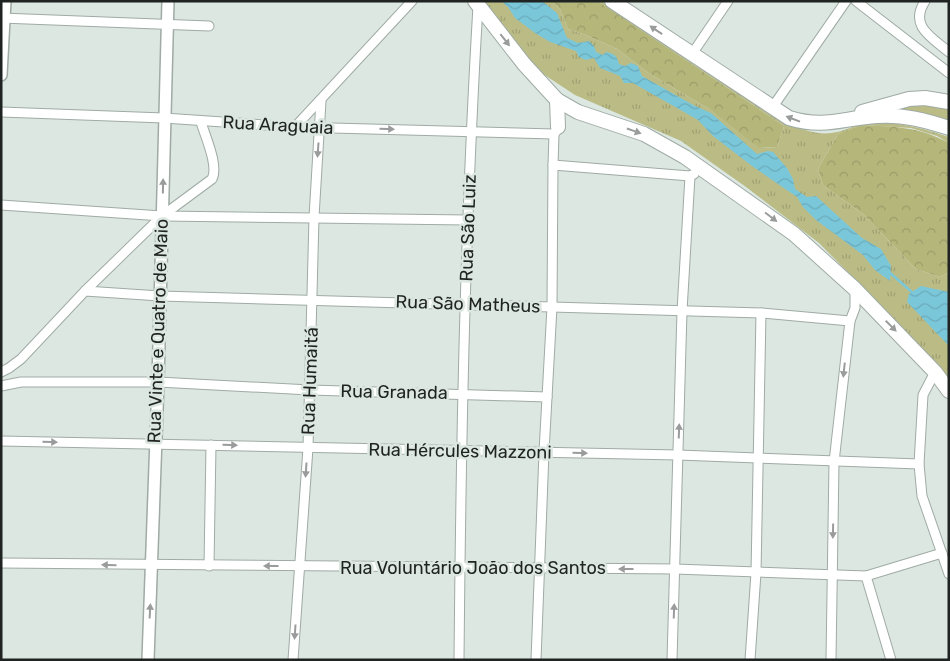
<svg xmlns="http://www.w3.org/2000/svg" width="950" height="661" font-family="Rubik,sans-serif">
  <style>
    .grass { fill: #bbbc85 }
    .forest { fill: url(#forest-crowns) }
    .park { fill: url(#park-tufts) }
    .water { fill: url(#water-waves) }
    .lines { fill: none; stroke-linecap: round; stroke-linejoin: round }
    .stream { stroke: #7bc7da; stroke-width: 2.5 }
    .minor-casing { stroke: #9faba4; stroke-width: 11 }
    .tertiary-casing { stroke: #9faba4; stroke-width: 14 }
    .primary-casing { stroke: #9faba4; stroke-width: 16 }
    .minor { stroke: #fff; stroke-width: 9 }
    .tertiary { stroke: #fff; stroke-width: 11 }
    .primary { stroke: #fff; stroke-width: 14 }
    .oneway { fill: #9a9c9b }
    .labels { text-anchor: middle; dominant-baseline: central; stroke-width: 5; stroke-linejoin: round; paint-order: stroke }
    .street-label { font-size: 18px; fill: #1f2321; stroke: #dbe7e0 }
  </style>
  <defs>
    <pattern id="forest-crowns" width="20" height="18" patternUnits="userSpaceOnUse" patternTransform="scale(1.25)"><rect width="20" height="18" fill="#b5b67a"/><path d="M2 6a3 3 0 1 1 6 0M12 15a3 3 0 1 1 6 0" fill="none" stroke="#9b9c69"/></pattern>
    <pattern id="park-tufts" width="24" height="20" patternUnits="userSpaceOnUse" patternTransform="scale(1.25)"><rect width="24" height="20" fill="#bbbc85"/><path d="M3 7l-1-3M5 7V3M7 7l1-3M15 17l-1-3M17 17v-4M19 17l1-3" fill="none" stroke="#a0a173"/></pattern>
    <pattern id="water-waves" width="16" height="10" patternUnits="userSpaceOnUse" patternTransform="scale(1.25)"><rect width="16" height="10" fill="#7bc7da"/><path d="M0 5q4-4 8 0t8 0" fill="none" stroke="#6aabbb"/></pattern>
  </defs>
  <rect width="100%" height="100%" fill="#dbe7e0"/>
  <polygon class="grass" points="905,103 949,105 949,123 881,110"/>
  <g class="forest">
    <polygon points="552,1 598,1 784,126 777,147 758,148 709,109 650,74 617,49 586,35 568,29 560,9"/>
    <path d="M861 125C896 127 917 126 949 143V272L940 277 916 269 863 214 823 185 818 169 838 134Z"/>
  </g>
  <path class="park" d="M483 1H552L560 9 568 29 586 35 617 49 650 74 709 109 759 148 777 147 784 126 598 1H602L772 116C788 124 813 136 831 133 844 132 855 124 869 123 897 121 923 128 949 137V143L937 136 911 128 861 125 838 134 818 169 823 185 863 214 916 269 940 277 949 272V381L936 363 905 330 819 243 746 187 681 141 575 95 537 70Z"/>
  <g class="water">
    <path d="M501 1H542L557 13 567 38 578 43 589 41 594 46 596 52 603 55 606 52C615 54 617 56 619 64L625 66 631 63 638 66 642 76 695 106 711 113 757 154 768 151 773 152 787 168 793 179 795 189 807 197 816 196 862 238 881 249 891 266 890 281 875 270 863 255 816 220 803 207 797 197 752 166 713 136 698 120 633 83H624L620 76 600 68 594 58 586 60 579 57 576 51 550 42 535 33 515 18 508 7Z"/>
    <polygon points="921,286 949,292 949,346 907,302 909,294"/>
  </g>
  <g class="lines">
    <polyline class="stream" points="889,272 913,293"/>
    <defs>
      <g id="minor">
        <polyline points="856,1 949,73"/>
        <path d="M925 1C909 26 931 37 949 52"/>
        <polyline points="1,18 209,26"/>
        <polyline points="692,54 728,1"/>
        <polyline points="772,108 846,1"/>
        <polyline points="1,112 164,118 295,127 554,134"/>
        <polyline points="295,127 412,1"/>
        <polyline points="553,165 690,176 694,174"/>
        <polyline points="1,205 162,216 468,220"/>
        <polyline points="85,291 160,296 761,313 850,321"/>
        <path d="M1 372 9 368 21 359 85 291 162 216 212 179C219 166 205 136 201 122"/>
        <polyline points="935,372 923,395 919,464 922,496 949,574"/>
        <polyline points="1,386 21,382 158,382 310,390 547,397"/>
        <polyline points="1,441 678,455 919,464"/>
        <polyline points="1,563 675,569 866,576 942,553"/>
        <polyline points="209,566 211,445"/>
        <polyline points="866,576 891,660"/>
        <polyline points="293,660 308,448 314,217 321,101"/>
        <path d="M459 660C461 442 465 223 478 6"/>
        <polyline points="536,660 544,452 552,307 553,165 554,134 557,130"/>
        <polyline points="672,660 682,311 690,176"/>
        <polyline points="750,660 756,573 761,313"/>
        <polyline points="831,660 834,462 850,321 855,308 855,289"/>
      </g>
      <g id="tertiary">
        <polyline points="1,75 5,1"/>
        <polyline points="148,660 158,382 168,1"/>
      </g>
      <g id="primary">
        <polyline points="475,1 524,64 557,100 578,112 644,134 685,157 794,234 855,289 935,372 949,391"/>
        <path d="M612 1 789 118C825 129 843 118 877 116 901 114 926 120 949 128"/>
        <polyline points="557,100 558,127"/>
        <polyline points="862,112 909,99 925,98 949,102"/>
      </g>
    </defs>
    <use href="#minor" class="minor-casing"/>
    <use href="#tertiary" class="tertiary-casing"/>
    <use href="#primary" class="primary-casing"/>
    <use href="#minor" class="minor"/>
    <use href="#tertiary" class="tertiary"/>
    <use href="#primary" class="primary"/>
  </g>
  <defs><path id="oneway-solid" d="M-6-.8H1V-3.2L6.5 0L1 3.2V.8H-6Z" transform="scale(1.25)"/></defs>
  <g class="oneway">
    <use href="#oneway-solid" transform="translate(656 30) rotate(-146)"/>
    <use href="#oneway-solid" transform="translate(505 40) rotate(52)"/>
    <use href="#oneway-solid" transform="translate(793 119) rotate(-159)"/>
    <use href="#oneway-solid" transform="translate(387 129) rotate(1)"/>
    <use href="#oneway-solid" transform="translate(634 131) rotate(19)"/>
    <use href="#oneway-solid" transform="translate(318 150) rotate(94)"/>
    <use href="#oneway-solid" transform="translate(163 186) rotate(-89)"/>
    <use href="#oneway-solid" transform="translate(771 217) rotate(37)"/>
    <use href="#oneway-solid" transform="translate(891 326) rotate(45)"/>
    <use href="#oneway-solid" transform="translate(844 370) rotate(96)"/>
    <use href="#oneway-solid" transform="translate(679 431) rotate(-88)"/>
    <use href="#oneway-solid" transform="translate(50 442) rotate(1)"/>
    <use href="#oneway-solid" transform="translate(230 445) rotate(2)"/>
    <use href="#oneway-solid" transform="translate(580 453) rotate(1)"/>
    <use href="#oneway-solid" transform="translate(306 470) rotate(94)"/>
    <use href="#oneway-solid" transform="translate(833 531) rotate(91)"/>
    <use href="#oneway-solid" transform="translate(109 565) rotate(-179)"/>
    <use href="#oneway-solid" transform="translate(271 566) rotate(-180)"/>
    <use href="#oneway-solid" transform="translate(626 569) rotate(-180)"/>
    <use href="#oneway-solid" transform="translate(150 611) rotate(-87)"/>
    <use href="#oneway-solid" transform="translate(674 611) rotate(-88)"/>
    <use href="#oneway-solid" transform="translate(295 632) rotate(94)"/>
  </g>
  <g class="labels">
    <g class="street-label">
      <text transform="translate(278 125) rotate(3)">Rua Araguaia</text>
      <text transform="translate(468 228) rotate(-88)">Rua São Luiz</text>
      <text transform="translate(468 304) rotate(2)">Rua São Matheus</text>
      <text transform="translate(158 331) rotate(-88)">Rua Vinte e Quatro de Maio</text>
      <text transform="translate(310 381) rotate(-88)">Rua Humaitá</text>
      <text transform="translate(394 392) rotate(1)">Rua Granada</text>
      <text transform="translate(460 451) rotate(1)">Rua Hércules Mazzoni</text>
      <text x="473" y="568">Rua Voluntário João dos Santos</text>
    </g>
  </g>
  <rect width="950" height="661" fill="none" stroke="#1f2321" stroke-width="5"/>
</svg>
